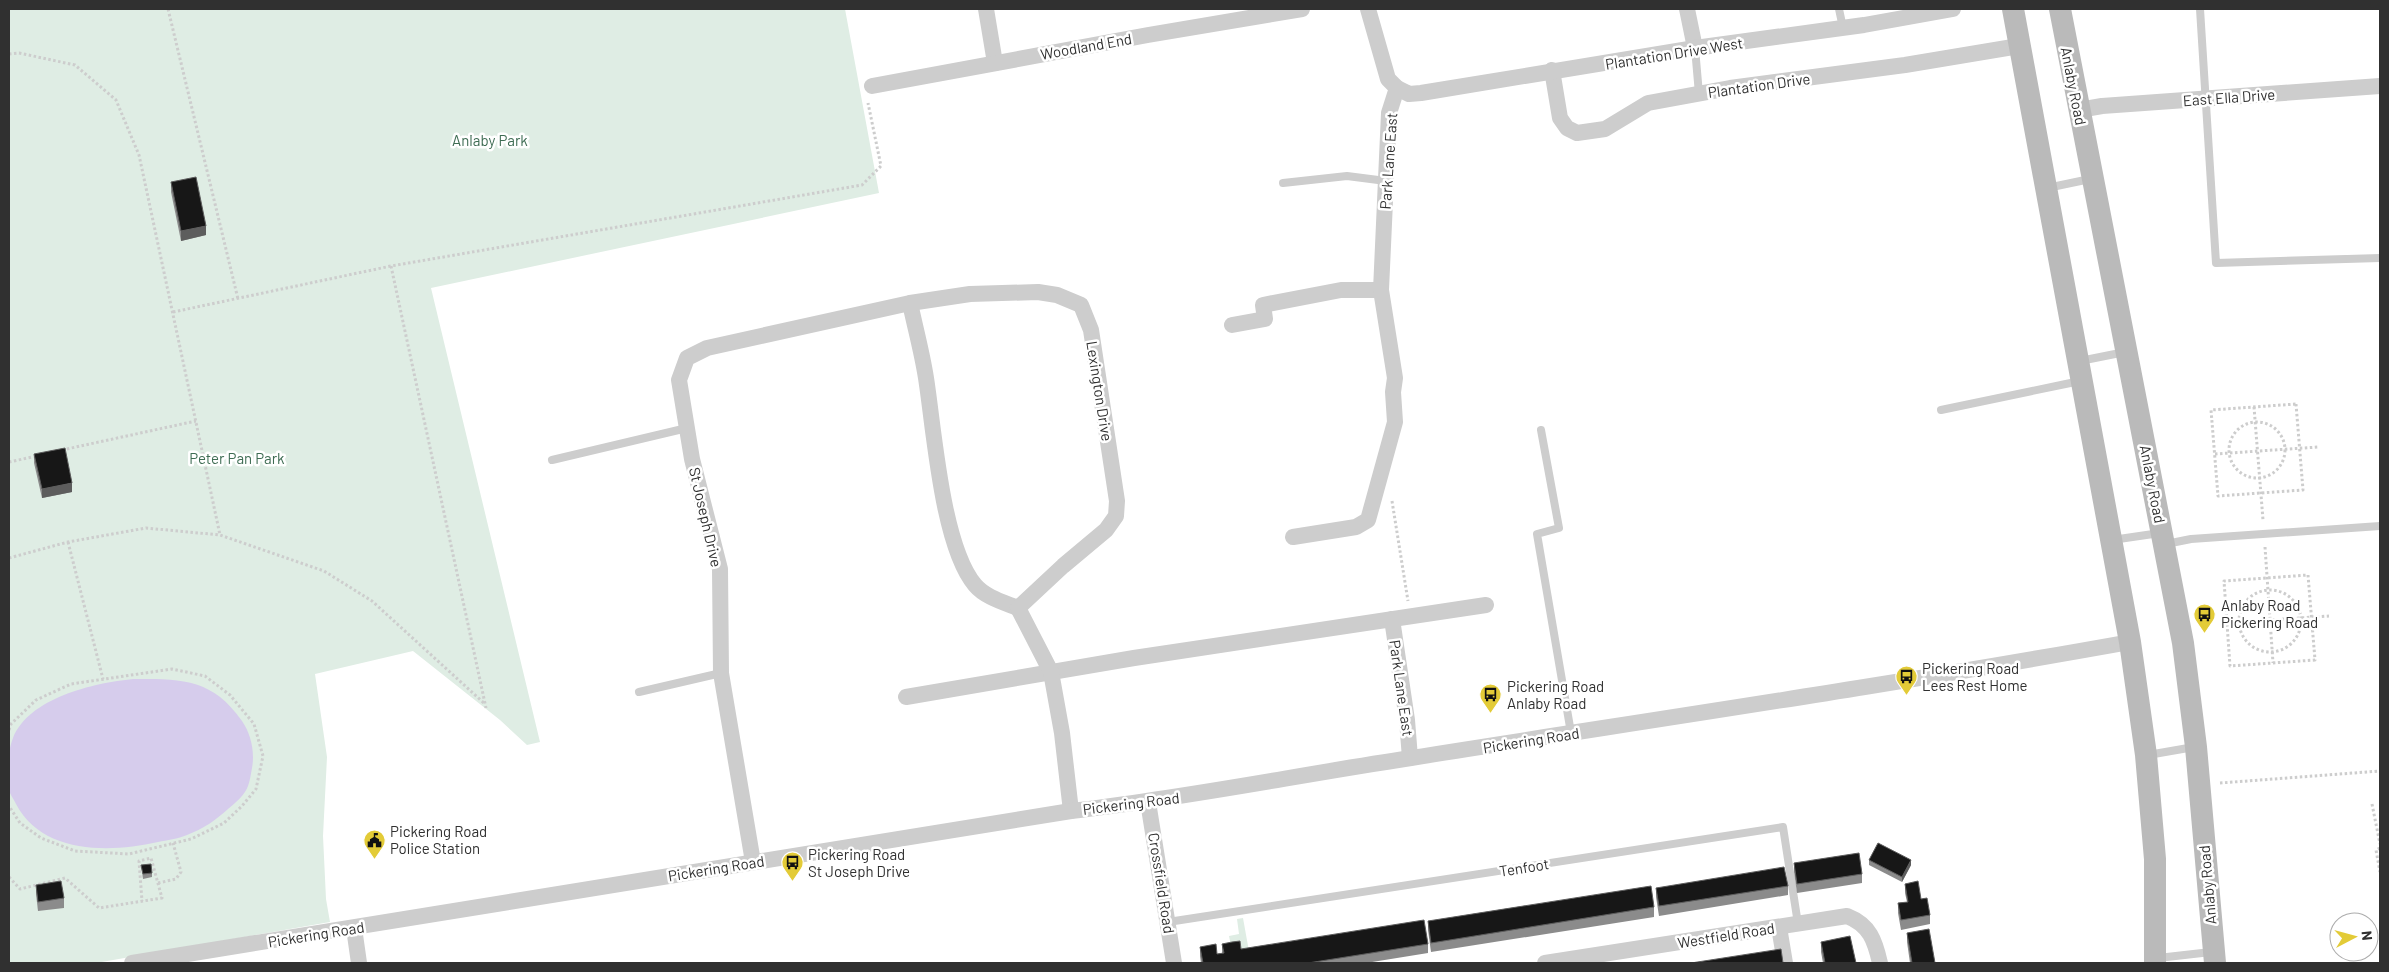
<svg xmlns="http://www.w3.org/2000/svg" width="2389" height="972" font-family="Barlow,sans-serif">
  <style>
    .green { fill: #dfede4 }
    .water { fill: #d6ccec }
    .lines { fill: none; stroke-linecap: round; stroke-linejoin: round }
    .path { stroke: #cdcdcd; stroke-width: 3; stroke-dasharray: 2.5 2.5; stroke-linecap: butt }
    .service { stroke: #cdcdcd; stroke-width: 8 }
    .minor { stroke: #cdcdcd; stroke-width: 16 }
    .secondary { stroke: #bababa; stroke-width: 22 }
    .wall { fill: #8b8b8b }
    .shaded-wall { fill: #5d5d5d }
    .building { fill: #171717; stroke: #5d5d5d }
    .labels { text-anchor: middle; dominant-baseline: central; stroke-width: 5; stroke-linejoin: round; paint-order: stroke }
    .street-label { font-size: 15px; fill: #303030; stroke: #fff }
    .park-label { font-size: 15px; fill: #3e6c53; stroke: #fff }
    .poi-label { font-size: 15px; fill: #303030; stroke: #fff; text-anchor: start }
  </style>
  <rect width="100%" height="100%" fill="#fff"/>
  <g class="green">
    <polygon points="9,9 845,9 879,193 431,288 540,742 527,745 500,720 413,651 315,674 327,757 323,836 326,899 330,922 96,963 9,963"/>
    <polygon points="1243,918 1250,957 1232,951 1229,936 1239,934 1237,919"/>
  </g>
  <path class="water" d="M133 679C181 679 212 678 242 721 251 734 255 752 252 768 251 773 250 781 248 786 245 795 235 803 228 809 216 820 203 829 187 835 178 839 167 840 158 842 109 853 42 854 16 804 14 799 10 795 9 790 5 778 8 750 13 738 29 698 93 683 133 679Z"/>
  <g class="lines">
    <g class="path">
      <polyline points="168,9 238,299"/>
      <polyline points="9,54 19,53 75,65 116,100 139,155 220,535"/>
      <polyline points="391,266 486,708"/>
      <polyline points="173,312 391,266 862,185 881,166 868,103"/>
      <polygon points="2296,404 2303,490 2218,496 2211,410"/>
      <polyline points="2254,407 2263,520"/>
      <circle cx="2257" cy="450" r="28"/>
      <polyline points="62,450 196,421"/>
      <polyline points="2215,454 2318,447"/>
      <polyline points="9,462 37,456"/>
      <polyline points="1392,501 1408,601"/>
      <polyline points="68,542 103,679"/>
      <polyline points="2265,547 2273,663"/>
      <polyline points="9,558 68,542 146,528 220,535 324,571 372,601 485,704"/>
      <polygon points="2308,575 2315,660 2230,666 2224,581"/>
      <circle cx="2270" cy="621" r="31"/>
      <polyline points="2227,623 2329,616"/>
      <polyline points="9,730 11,724 36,700 71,684 172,669 205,676 230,695 254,724 263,756 256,789 242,806 224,823 191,839 129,854 75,851 41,838 20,823 9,806"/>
      <polyline points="2220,783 2380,771"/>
      <polyline points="2372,804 2380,844"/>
      <polyline points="2380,848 2376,850 2380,872"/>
      <polyline points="9,877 20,889 65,878 99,908 162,898 151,858 139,861 142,901"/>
      <polyline points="158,883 176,879 181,872 173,843"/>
    </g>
    <g class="service">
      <polyline points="1839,9 1843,28"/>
      <polyline points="2200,9 2216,263 2380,258"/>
      <polyline points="1695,48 1699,94"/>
      <polyline points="1283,183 1347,176 1386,181"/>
      <polyline points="2047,188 2090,179"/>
      <polyline points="2080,361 2125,352"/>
      <polyline points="1941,410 2080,381"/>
      <polyline points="1541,430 1559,528 1537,534 1571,733"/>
      <polyline points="552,460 687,428"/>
      <polyline points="2112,540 2160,533"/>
      <polyline points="2166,544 2191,539 2380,526"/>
      <polyline points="639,692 721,673"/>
      <polyline points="2148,755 2194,747"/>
      <polyline points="1168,922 1783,827 1798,924"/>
      <polyline points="2158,958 2211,952"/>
    </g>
    <g class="minor">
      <polyline points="986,9 995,63"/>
      <polyline points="1687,9 1695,48"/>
      <polyline points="1552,70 1560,118 1567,128 1577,133 1605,129 1648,103 1730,88 1905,65 2019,46"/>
      <polyline points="872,86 1148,35 1302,9"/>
      <polyline points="1397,88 1409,94 1421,93 1695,48 1864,25 1953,9"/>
      <polyline points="2079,110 2102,106 2380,86"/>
      <path d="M910 303C915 327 922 352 926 378 934 429 942 546 975 585 985 597 1003 602 1018 608"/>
      <polyline points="1232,325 1265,319 1263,305 1341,290 1381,290"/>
      <polyline points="1293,537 1356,527 1368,520 1395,422 1393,392 1395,378 1381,290 1389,113 1397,88 1388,79 1368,9"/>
      <polyline points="1392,619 1407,720 1410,758"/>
      <polyline points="906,697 1134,658 1486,605"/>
      <polyline points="1148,802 1174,963"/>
      <polyline points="753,862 721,673 720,569 692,459 679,380 687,358 707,348 910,303 970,294 1038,292 1057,295 1081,305 1091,330 1117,501 1116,516 1106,530 1063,566 1018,608 1051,672 1062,733 1071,811"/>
      <polyline points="1779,927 1785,963"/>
      <polyline points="354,928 359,963"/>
      <path d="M132 963 1071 811C1185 798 1298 775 1411 758 1651 720 1891 685 2130 642"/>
      <path d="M1545 963 1847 916C1870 925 1875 941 1880 963"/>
    </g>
    <g class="secondary">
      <polyline points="2013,9 2130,642 2146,755 2155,859 2155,963"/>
      <polyline points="2060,9 2183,643 2196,747 2215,963"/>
    </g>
  </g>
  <g class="wall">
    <polygon points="171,182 206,235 181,241 171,192"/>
    <polygon points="34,454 72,492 42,498 34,463"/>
    <polygon points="1869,860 1911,865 1902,882 1869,865"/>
    <polygon points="1794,863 1862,874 1862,883 1797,893 1794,872"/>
    <polygon points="141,865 152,873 152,877 143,879"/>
    <polygon points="1905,884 1921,899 1930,915 1930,924 1901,930 1898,913 1898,903 1907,902 1905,893"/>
    <polygon points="36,885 64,898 64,908 38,911 36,894"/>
    <polygon points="1788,886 1788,895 1659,916 1656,897 1656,888"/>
    <polygon points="1654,907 1654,917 1431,952 1428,930 1428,921"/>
    <polygon points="1907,933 1935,963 1910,963 1907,942"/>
    <polygon points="1821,942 1856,963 1823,963 1821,952"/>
    <polygon points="1222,944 1241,949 1428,944 1428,953 1366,963 1201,963 1200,956 1200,947 1217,954 1222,953"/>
  </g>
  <g class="shaded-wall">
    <polygon points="206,226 206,235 181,241 181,231"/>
    <polygon points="72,483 72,492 42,498 42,489"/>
    <polygon points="1911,860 1911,865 1902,882 1902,877"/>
  </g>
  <g class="building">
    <polygon points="196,177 206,226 181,231 171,182"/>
    <polygon points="65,448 72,483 42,489 34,454"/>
    <polygon points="1878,843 1911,860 1902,877 1869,860"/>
    <polygon points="1859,853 1862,874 1797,884 1794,863"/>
    <polygon points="151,864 152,873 143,874 141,865"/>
    <polygon points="1784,867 1788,886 1659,906 1656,888"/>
    <polygon points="61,881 64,898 38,902 36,885"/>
    <polygon points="1918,881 1921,899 1927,898 1930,915 1901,920 1898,903 1908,902 1905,884"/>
    <polygon points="1651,886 1654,907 1431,943 1428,921"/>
    <polygon points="1424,920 1428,944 1308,963 1203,963 1200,947 1216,944 1217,954 1224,953 1222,944 1232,942 1240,941 1241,949"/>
    <polygon points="1929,929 1935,963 1912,963 1907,933"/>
    <polygon points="1850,936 1856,963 1825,963 1821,942"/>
    <polygon points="1781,949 1783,963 1691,963"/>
  </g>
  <defs>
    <symbol id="bus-pin" viewBox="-11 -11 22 30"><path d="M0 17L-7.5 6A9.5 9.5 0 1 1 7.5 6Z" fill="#e3cb37" stroke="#fff"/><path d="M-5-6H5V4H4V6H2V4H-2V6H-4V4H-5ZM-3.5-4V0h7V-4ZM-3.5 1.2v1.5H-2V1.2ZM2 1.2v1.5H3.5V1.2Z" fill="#111"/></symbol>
    <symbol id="civic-pin" viewBox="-11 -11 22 30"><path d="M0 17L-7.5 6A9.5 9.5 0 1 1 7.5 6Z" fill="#e3cb37" stroke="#fff"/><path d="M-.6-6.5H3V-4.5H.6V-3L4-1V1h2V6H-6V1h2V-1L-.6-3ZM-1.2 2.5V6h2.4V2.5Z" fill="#111"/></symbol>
  </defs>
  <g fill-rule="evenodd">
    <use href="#bus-pin" x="2192" y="602" width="25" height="34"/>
    <use href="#bus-pin" x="1894" y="664" width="25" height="34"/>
    <use href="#bus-pin" x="1478" y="682" width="25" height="34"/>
    <use href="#civic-pin" x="362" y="828" width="25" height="34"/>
    <use href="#bus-pin" x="780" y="850" width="25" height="34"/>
  </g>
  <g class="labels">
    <g class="street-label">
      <text transform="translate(1086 46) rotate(-10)">Woodland End</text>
      <text transform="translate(1674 53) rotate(-9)">Plantation Drive West</text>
      <text transform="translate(1759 85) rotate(-8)">Plantation Drive</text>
      <text transform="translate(2074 86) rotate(79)">Anlaby Road</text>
      <text transform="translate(2229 97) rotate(-4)">East Ella Drive</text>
      <text transform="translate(1388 161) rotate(-86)">Park Lane East</text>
      <text transform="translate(1100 391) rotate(81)">Lexington Drive</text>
      <text transform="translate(2153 484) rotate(79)">Anlaby Road</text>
      <text transform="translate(706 517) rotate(77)">St Joseph Drive</text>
      <text transform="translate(1402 688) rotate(82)">Park Lane East</text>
      <text transform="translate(1531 740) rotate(-9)">Pickering Road</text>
      <text transform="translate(1131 803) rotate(-7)">Pickering Road</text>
      <text transform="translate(1524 867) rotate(-9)">Tenfoot</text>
      <text transform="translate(716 868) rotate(-9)">Pickering Road</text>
      <text transform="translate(1162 883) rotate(81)">Crossfield Road</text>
      <text transform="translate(2207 885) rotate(-95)">Anlaby Road</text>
      <text transform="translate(316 934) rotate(-9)">Pickering Road</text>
      <text transform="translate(1726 935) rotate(-9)">Westfield Road</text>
    </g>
    <g class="park-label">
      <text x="490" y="140">Anlaby Park</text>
      <text x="237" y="458">Peter Pan Park</text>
    </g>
    <g class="poi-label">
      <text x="2221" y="605">Anlaby Road<tspan x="2221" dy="17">Pickering Road</tspan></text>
      <text x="1922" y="668">Pickering Road<tspan x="1922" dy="17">Lees Rest Home</tspan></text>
      <text x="1507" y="686">Pickering Road<tspan x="1507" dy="17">Anlaby Road</tspan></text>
      <text x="390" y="831">Pickering Road<tspan x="390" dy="17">Police Station</tspan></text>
      <text x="808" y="854">Pickering Road<tspan x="808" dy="17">St Joseph Drive</tspan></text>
    </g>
  </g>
  <rect width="2389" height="972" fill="none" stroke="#303030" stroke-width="20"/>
  <g transform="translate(2354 937) rotate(84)"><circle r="24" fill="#ffffff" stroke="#acacac"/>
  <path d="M0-4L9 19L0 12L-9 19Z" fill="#e3cb37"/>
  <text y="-8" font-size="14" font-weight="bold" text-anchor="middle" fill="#303030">N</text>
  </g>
</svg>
